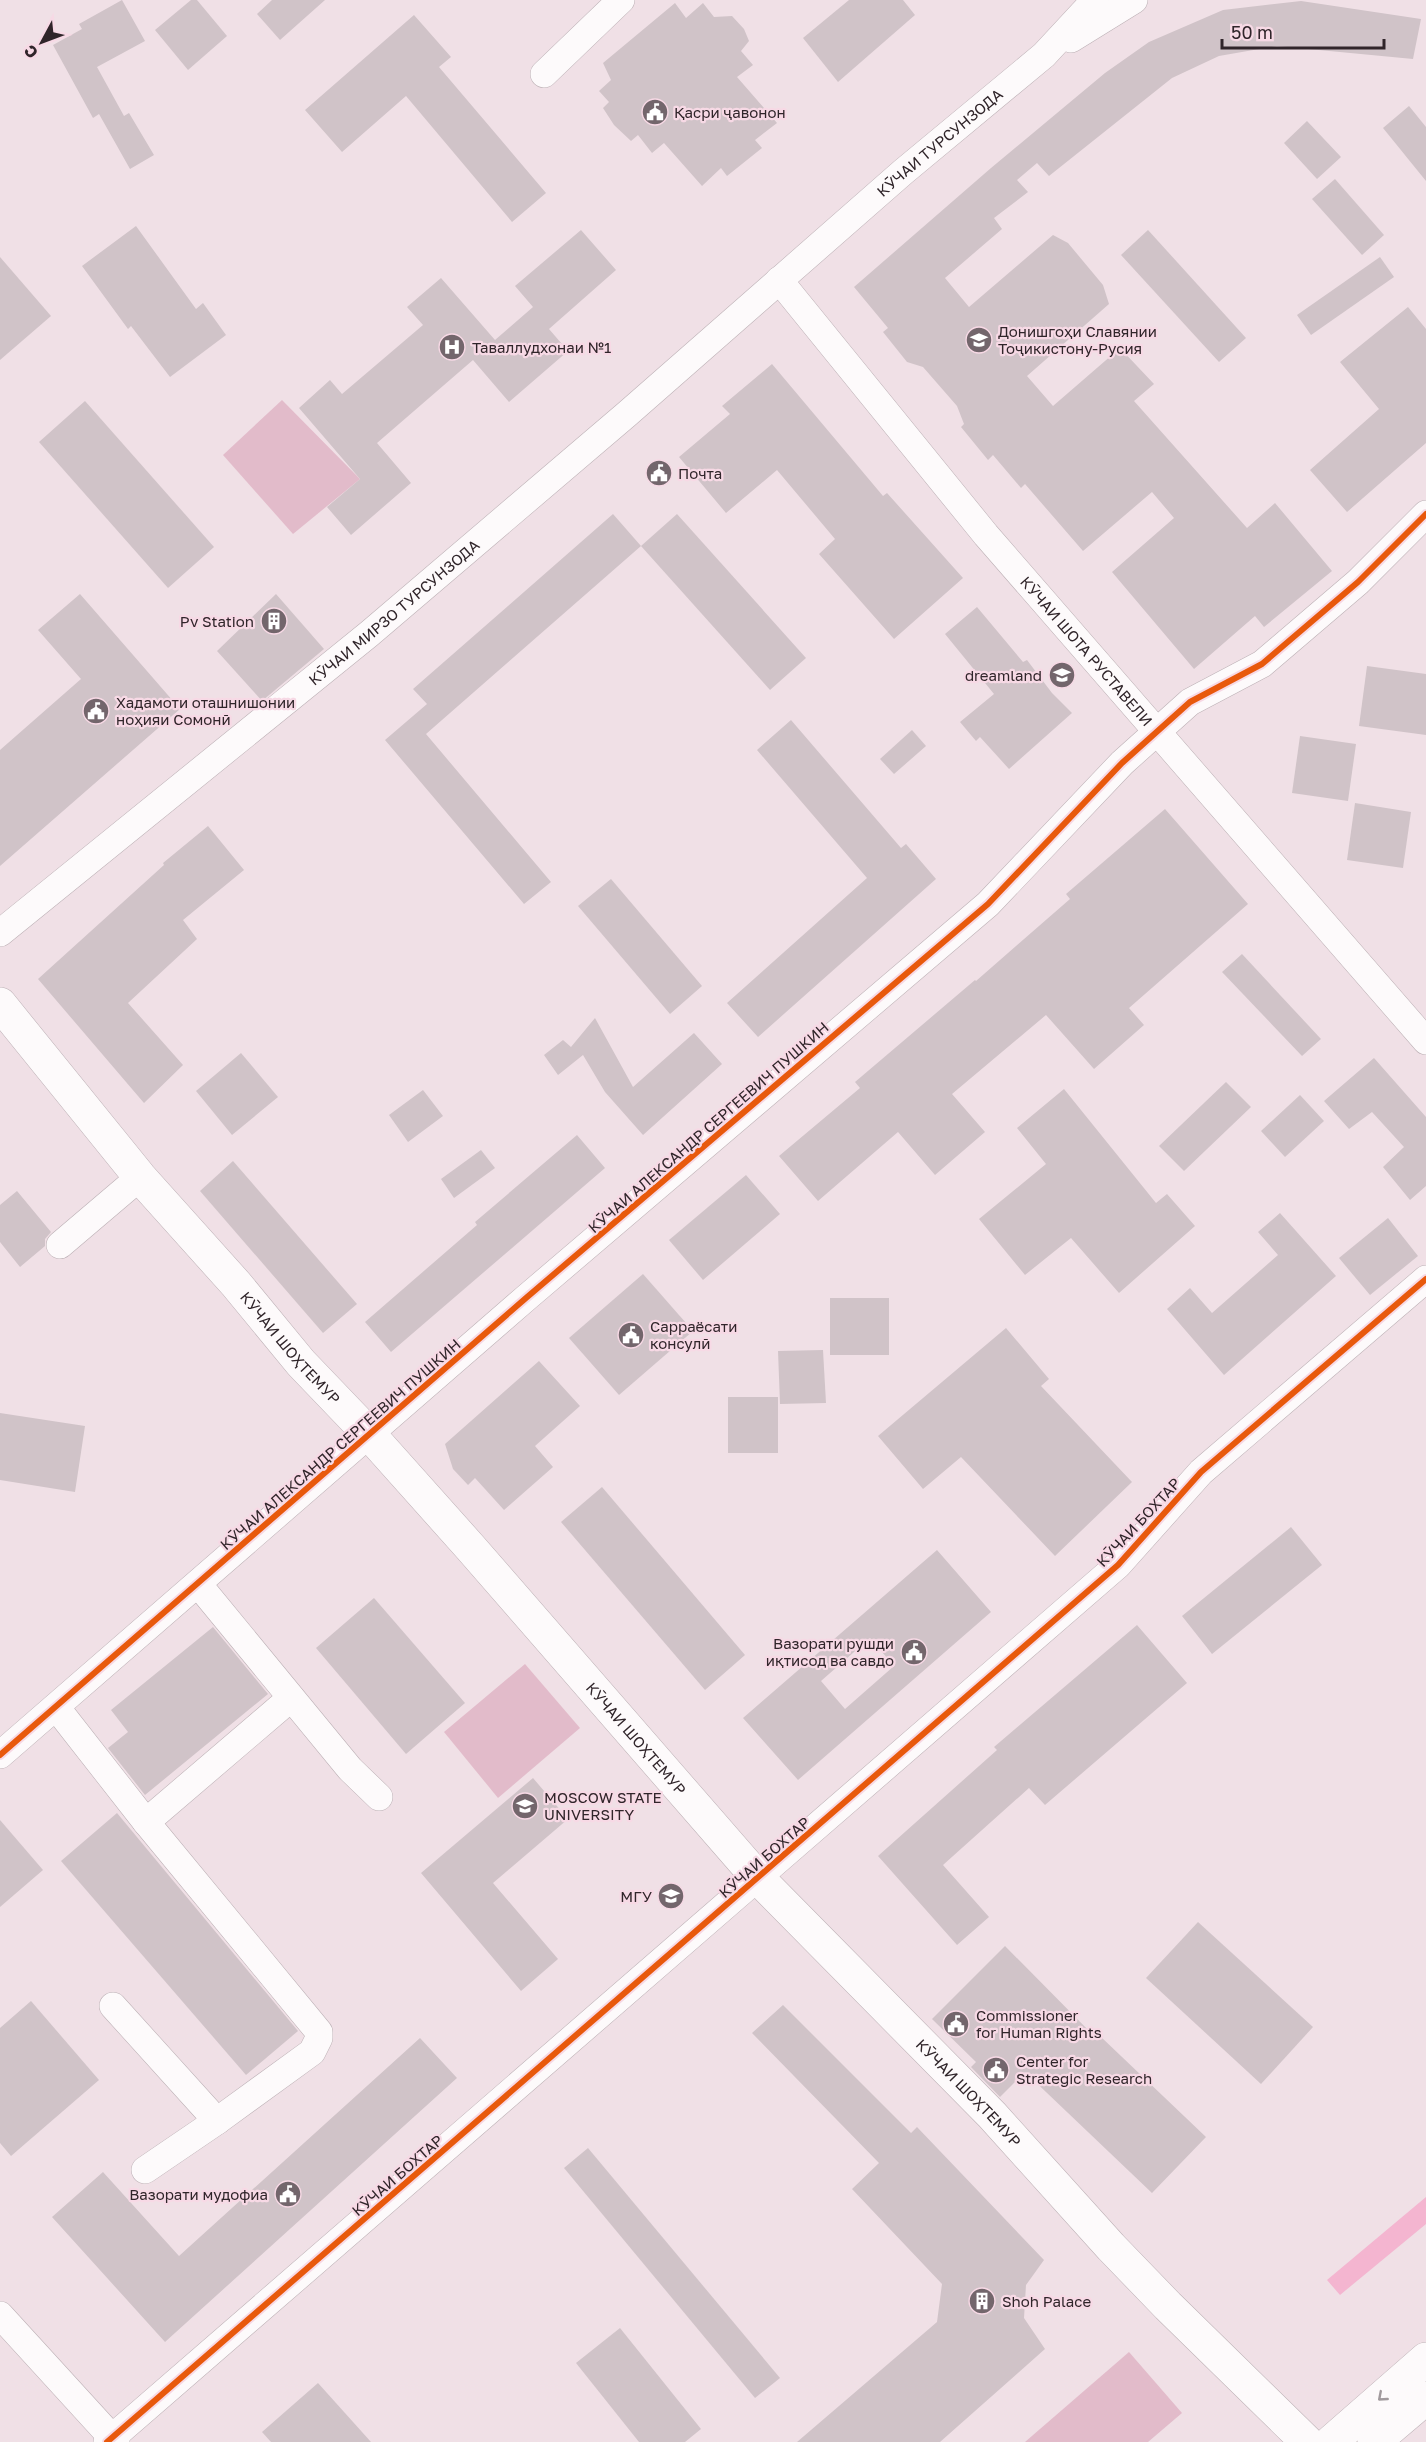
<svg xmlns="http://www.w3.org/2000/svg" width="1426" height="2442" font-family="'Golos Text',sans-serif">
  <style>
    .green { fill: #e2bbca }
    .water { fill: #f4b5d0 }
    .building { fill: #d0c3c8; fill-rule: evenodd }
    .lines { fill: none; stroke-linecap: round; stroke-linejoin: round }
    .minor-casing { stroke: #bcb0b5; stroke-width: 28 }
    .major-casing { stroke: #bcb0b5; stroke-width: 34 }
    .highway-casing { stroke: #bcb0b5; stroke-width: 34 }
    .minor { stroke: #fdfafb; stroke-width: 27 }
    .major { stroke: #fdfafb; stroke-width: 33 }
    .highway { stroke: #fdfafb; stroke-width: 33 }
    .cycleway-casing { stroke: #f7d9e5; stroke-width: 10 }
    .cycleway { stroke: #e8590c; stroke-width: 6 }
    .oneway { stroke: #a19a9d }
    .labels { text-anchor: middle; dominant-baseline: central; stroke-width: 4.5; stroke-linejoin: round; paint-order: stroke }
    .poi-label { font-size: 15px; fill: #30252a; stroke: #f7d9e5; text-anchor: start }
    .street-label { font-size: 15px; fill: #30252a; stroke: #f7d9e5 }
  </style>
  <rect width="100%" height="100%" fill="#f0e0e6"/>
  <g class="green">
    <polygon points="282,400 360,479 293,534 223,455"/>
    <polygon points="525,1664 580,1728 498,1798 444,1732"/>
    <polygon points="1129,2352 1182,2413 1148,2442 1025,2442"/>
  </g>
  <polygon class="water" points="1426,2197 1426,2224 1340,2295 1327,2280"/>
  <g class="building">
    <polygon points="122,0 145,41 97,67 124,116 129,113 154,155 130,169 99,114 93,118 53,45 82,29 79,24"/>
    <polygon points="191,0 197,0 227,36 188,70 155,30"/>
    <polygon points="272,0 325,0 280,40 257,14"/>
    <polygon points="849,0 903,0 915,15 838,82 803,38"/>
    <polygon points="1301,1 1421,19 1413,59 1277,46 1219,56 1172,78 1049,176 1037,163 1017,180 1028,192 994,218 1002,229 945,278 969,307 1053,235 1068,243 1103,285 1109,304 1027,376 1053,406 1120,348 1154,384 1134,401 1247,528 1275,503 1332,571 1264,627 1255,616 1194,669 1112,572 1174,518 1152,492 1083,551 1025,484 1021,488 993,455 988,460 961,427 964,424 957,406 923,367 907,362 883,332 888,328 854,287 991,168 1105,73 1149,42 1223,10"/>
    <polygon points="675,3 686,18 703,3 714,17 732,16 744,29 749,41 741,51 753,65 737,77 777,123 755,140 762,148 727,176 721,168 702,186 664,143 652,153 638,135 631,141 614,125 603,108 609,102 599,91 611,80 603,63"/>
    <polygon points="414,15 451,57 439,67 546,193 512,222 406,96 342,152 305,110"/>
    <polygon points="1409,106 1426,127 1426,181 1383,128"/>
    <polygon points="1307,121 1341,157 1317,179 1284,143"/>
    <polygon points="1335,179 1384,235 1362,255 1312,199"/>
    <polygon points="136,226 196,309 203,303 226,335 170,377 131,326 128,329 82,266"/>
    <polygon points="581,230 616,270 549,329 568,351 509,402 473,360 377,443 411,483 351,535 327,507 360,479 299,408 330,380 342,394 423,325 407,307 441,278 495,340 533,307 515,286"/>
    <polygon points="1148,230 1246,338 1219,362 1121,255"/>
    <polygon points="0,257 51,316 0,360"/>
    <polygon points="1380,257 1394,277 1311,335 1297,315"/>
    <polygon points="1408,307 1426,329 1426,443 1347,512 1310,470 1379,409 1340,362"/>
    <polygon points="772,364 883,496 887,493 963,578 894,639 819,554 835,539 777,470 726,513 679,457 730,414 722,406"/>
    <polygon points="85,401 214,547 168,588 39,442"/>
    <polygon points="613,514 641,546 426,734 551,882 524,904 385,740 427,704 413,689"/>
    <polygon points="677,514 806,658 770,690 641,546"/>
    <polygon points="80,594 180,709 0,866 0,750 81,679 38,630"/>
    <polygon points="276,594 324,649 262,701 217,651"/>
    <polygon points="977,607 1023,662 1027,660 1052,693 1072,713 1009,769 980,737 976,741 960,722 994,694 945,634"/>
    <polygon points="1367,666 1426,674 1426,735 1359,726"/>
    <polygon points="791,720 901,848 906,844 936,879 758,1037 727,1003 867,878 757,750"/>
    <polygon points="912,730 926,746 894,774 880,759"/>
    <polygon points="1300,736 1356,744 1348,801 1292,793"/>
    <polygon points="1355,803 1411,812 1403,868 1347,860"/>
    <polygon points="1165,809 1248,904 1129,1008 1144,1025 1094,1069 1046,1015 952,1094 985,1132 935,1175 898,1132 818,1201 779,1156 860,1088 855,1082 975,980 976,981 1070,899 1066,894"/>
    <polygon points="208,826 244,870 183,920 197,939 128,1003 183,1065 144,1103 38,979 164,865 163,863"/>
    <polygon points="611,879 702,986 670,1014 578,906"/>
    <polygon points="1242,954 1321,1039 1302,1056 1222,972"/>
    <polygon points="595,1018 633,1087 694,1033 722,1064 643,1135 605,1092 583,1055 558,1075 544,1055 563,1040 571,1047"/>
    <polygon points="241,1053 278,1097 232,1135 196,1091"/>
    <polygon points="1374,1058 1426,1117 1426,1186 1410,1200 1383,1167 1404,1147 1372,1112 1349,1129 1324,1101"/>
    <polygon points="1226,1082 1251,1107 1184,1171 1159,1146"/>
    <polygon points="1064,1089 1156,1203 1167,1194 1195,1226 1119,1293 1071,1238 1025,1275 979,1219 1046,1164 1017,1128"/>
    <polygon points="423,1090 443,1116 408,1142 389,1115"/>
    <polygon points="1300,1095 1324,1121 1285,1157 1261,1131"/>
    <polygon points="577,1135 605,1168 391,1352 365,1322 477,1225 475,1222"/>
    <polygon points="481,1150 495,1168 454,1198 441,1179"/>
    <polygon points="233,1161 357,1304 323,1333 200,1191"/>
    <polygon points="746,1175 780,1214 703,1280 669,1240"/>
    <polygon points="17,1191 51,1232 45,1239 45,1246 20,1267 0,1242 0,1205"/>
    <polygon points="1280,1213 1336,1276 1224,1375 1167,1309 1190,1288 1212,1313 1278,1255 1258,1232"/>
    <polygon points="1388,1218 1418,1256 1370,1295 1339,1258"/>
    <polygon points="643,1274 693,1331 619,1395 569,1338"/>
    <rect x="830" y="1298" width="59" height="57"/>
    <polygon points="1006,1328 1049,1379 1041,1386 1132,1482 1055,1556 961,1457 923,1489 878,1436"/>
    <polygon points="823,1350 826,1403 780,1404 778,1351"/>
    <polygon points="539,1361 580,1406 535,1446 553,1467 504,1510 475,1478 468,1485 453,1469 445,1444"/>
    <rect x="728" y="1397" width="50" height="56"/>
    <polygon points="0,1413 85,1426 75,1492 0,1480"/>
    <polygon points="602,1487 745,1655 705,1690 561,1522"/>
    <polygon points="1291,1527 1322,1565 1212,1654 1182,1616"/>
    <path d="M937 1550 991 1612 798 1780 743 1718ZM870 1638 894 1666 845 1709 821 1681Z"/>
    <polygon points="374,1598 465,1703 406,1754 316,1648"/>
    <polygon points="1137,1625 1187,1683 1045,1805 1029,1788 943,1865 989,1917 957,1945 878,1856 997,1750 994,1747"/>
    <polygon points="213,1627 268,1694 145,1795 108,1748 128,1732 111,1710"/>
    <polygon points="533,1778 568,1819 493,1883 558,1959 521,1991 421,1873"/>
    <polygon points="117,1813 298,2031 246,2075 61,1861"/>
    <polygon points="0,1820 43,1870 0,1907"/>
    <polygon points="1198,1922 1313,2027 1261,2084 1146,1978"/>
    <polygon points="1005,1946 1097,2039 1100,2036 1206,2137 1152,2193 1025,2072 1000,2097 971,2067 976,2062 932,2019"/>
    <polygon points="31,2001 99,2080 11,2156 0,2143 0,2028"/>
    <polygon points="783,2005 911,2133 917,2127 1044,2260 1026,2285 1024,2318 1045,2349 940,2442 797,2442 937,2322 942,2284 852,2189 879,2163 752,2033"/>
    <polygon points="420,2038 457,2078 165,2342 52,2217 103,2172 179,2256"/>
    <polygon points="588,2148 780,2378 755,2398 564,2168"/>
    <polygon points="620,2328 701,2429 685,2442 639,2442 576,2363"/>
    <polygon points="318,2383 371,2442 271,2442 262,2432"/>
  </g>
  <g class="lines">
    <defs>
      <g id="minor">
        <polyline points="1071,39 1134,0"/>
        <polyline points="544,74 621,0"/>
        <path id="s1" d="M779 280 986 535 1426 1041"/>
        <path id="s2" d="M0 933 369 634 627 414 903 172 1044 55 1095 0"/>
        <polyline points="60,1245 140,1177"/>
        <polyline points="198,1584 350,1769 379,1797"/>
        <polyline points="56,1707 146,1822 319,2032 319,2038 312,2052 217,2121"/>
        <polyline points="0,1755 526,1298 988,904 1122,763 1190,702 1262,664 1358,582 1426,514"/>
        <polyline points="146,1822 291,1698"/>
        <polyline points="113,2006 217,2121 145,2170"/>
        <polyline points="0,2315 116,2442"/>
        <polyline points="107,2442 1118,1565 1201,1472 1426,1279"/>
      </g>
      <g id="major">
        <path id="s3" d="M0 1004 140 1177 236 1284 301 1363 370 1435 470 1547 758 1878 992 2115 1111 2247 1168 2306 1307 2442"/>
      </g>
      <g id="highway">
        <polyline points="1331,2442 1426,2359"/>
        <polyline points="1374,2442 1426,2398"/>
      </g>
    </defs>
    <use href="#minor" class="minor-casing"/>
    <use href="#major" class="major-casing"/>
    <use href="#highway" class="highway-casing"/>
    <use href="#minor" class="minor"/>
    <use href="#major" class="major"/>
    <use href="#highway" class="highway"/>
    <defs>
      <g id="cycleway">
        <polyline points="0,1755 526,1298 988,904 1122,763 1190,702 1262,664 1358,582 1426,514"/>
        <polyline points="107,2442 1118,1565 1201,1472 1426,1279"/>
      </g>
    </defs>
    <use href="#cycleway" class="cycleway-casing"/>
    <use href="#cycleway" class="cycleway"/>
  </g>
  <defs><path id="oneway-chevron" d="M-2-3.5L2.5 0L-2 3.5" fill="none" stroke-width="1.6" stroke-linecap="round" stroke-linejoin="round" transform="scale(1.5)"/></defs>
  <use class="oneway" href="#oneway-chevron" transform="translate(1382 2397) rotate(139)"/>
  <defs>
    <symbol id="civic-disc" viewBox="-11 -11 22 22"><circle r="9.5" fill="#73666c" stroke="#f7d9e5"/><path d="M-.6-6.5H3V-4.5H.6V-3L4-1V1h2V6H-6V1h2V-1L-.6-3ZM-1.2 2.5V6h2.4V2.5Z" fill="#fff"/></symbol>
    <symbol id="university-disc" viewBox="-11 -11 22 22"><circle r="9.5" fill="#73666c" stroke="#f7d9e5"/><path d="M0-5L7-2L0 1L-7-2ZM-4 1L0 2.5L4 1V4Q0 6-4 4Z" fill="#fff"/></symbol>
    <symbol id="hospital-disc" viewBox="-11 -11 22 22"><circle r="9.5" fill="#73666c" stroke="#f7d9e5"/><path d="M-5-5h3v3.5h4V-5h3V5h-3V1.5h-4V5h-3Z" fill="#fff"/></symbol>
    <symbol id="building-disc" viewBox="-11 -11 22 22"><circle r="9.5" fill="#73666c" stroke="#f7d9e5"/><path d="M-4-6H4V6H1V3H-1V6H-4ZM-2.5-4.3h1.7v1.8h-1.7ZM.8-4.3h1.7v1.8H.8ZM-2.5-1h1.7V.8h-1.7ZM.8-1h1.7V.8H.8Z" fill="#fff"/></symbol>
    <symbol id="school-disc" viewBox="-11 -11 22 22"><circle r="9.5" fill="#73666c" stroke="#f7d9e5"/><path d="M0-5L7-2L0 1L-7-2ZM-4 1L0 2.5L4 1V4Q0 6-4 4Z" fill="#fff"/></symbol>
  </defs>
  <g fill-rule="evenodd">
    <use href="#civic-disc" x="640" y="97" width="30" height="30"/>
    <use href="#university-disc" x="964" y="325" width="30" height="30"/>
    <use href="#hospital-disc" x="437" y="332" width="30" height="30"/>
    <use href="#civic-disc" x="644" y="458" width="30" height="30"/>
    <use href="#building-disc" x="259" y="606" width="30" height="30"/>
    <use href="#school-disc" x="1047" y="660" width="30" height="30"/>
    <use href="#civic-disc" x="81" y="696" width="30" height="30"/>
    <use href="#civic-disc" x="616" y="1320" width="30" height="30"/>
    <use href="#civic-disc" x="899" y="1637" width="30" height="30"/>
    <use href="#university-disc" x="510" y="1791" width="30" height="30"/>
    <use href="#university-disc" x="656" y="1881" width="30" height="30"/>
    <use href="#civic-disc" x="941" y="2009" width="30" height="30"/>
    <use href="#civic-disc" x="981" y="2055" width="30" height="30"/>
    <use href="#civic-disc" x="273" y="2179" width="30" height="30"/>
    <use href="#building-disc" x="967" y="2286" width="30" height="30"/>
  </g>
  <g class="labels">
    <g class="poi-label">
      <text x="674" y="112">Қасри ҷавонон</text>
      <text x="998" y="331">Донишгоҳи Славянии<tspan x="998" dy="17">Тоҷикистону-Русия</tspan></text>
      <text x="472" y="347">Таваллудхонаи №1</text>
      <text x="678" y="473">Почта</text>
      <text x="254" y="621" text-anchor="end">Pv Station</text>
      <text x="1042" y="675" text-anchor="end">dreamland</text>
      <text x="116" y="702">Хадамоти оташнишонии<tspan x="116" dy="17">ноҳияи Сомонӣ</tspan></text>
      <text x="650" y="1326">Сарраёсати<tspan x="650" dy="17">консулӣ</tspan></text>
      <text x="894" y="1643" text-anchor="end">Вазорати рушди<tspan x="894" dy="17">иқтисод ва савдо</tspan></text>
      <text x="544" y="1797">MOSCOW STATE<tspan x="544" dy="17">UNIVERSITY</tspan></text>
      <text x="652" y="1896" text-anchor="end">МГУ</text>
      <text x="976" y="2015">Commissioner<tspan x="976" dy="17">for Human Rights</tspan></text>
      <text x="1016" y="2061">Center for<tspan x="1016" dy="17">Strategic Research</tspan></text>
      <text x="268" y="2194" text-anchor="end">Вазорати мудофиа</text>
      <text x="1002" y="2301">Shoh Palace</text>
    </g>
    <g class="street-label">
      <text stroke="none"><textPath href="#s2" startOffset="1228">КӮЧАИ ТУРСУНЗОДА</textPath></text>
      <text stroke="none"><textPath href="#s2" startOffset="508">КӮЧАИ МИРЗО ТУРСУНЗОДА</textPath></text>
      <text stroke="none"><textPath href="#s1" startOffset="482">КӮЧАИ ШОТА РУСТАВЕЛИ</textPath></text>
      <text transform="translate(708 1127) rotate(-41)">КӮЧАИ АЛЕКСАНДР СЕРГЕЕВИЧ ПУШКИН</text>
      <text stroke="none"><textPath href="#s3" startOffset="450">КӮЧАИ ШОҲТЕМУР</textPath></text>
      <text transform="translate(340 1444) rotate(-41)">КӮЧАИ АЛЕКСАНДР СЕРГЕЕВИЧ ПУШКИН</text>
      <text transform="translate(1138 1522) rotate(-47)">КӮЧАИ БОХТАР</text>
      <text stroke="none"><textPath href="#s3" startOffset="972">КӮЧАИ ШОҲТЕМУР</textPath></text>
      <text transform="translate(764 1857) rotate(-41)">КӮЧАИ БОХТАР</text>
      <text stroke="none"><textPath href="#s3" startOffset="1458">КӮЧАИ ШОҲТЕМУР</textPath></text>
      <text transform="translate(397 2175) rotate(-41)">КӮЧАИ БОХТАР</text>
    </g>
  </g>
  <g transform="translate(42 42) rotate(229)" stroke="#f7d9e5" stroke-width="4.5" paint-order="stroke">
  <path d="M0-4.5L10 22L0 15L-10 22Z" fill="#30252a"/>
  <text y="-9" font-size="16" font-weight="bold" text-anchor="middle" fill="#30252a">С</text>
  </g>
  <path d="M1222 39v9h162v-9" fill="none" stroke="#30252a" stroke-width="3"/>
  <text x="1231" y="39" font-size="18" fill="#30252a" stroke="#f7d9e5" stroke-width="4.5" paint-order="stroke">50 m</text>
</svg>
